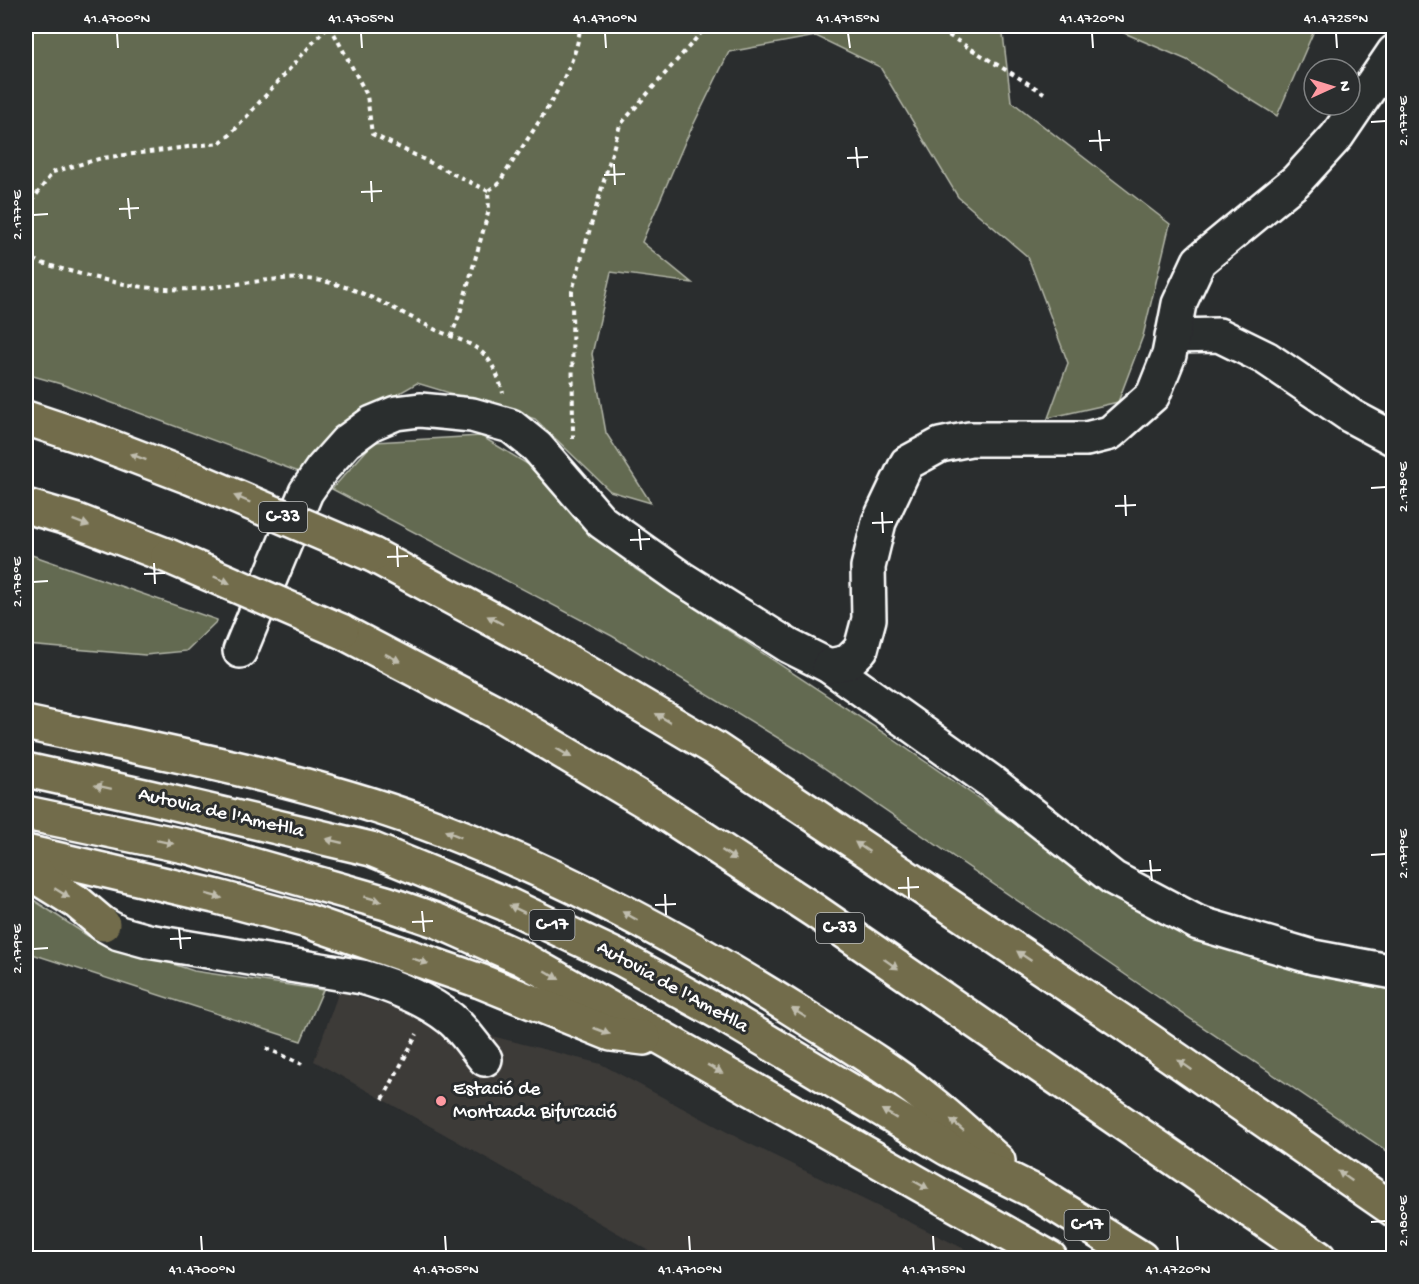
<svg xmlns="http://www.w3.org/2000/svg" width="1419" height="1284" font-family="'Gochi Hand',sans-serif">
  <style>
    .built { fill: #3c3a38 }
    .green { fill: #646b51; stroke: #b2b5a8; stroke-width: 1.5 }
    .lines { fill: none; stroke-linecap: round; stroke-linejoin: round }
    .minor-casing { stroke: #fff; stroke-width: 38 }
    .highway-casing { stroke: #fff; stroke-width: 38 }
    .path { stroke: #fff; stroke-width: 4; stroke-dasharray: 4.5 4.5; stroke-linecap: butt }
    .minor { stroke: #2a2d2e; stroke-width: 33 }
    .highway { stroke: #726c4b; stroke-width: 33 }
    .highway-bridge-casing { stroke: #fff; stroke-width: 38; stroke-linecap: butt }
    .highway-bridge { stroke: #726c4b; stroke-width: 33 }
    .oneway { fill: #c0bdae }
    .ticks { fill: none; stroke: #fff; stroke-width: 2 }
    .poi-dot { fill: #ff9aa2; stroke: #2a2d2e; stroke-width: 2 }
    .labels { text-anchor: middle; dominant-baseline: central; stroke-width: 6; stroke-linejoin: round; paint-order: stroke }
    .shield { fill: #2a2d2e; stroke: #bfc0c0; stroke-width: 1.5 }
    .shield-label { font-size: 18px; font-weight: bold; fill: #fff }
    .street-label { font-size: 20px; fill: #fff; stroke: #2a2d2e }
    .poi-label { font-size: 20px; fill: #fff; stroke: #2a2d2e; text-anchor: start }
    .neatline { fill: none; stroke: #fff; stroke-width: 2 }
    .ticks-label { font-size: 15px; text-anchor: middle; fill: #fff }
  </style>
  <rect width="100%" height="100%" fill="#2a2d2e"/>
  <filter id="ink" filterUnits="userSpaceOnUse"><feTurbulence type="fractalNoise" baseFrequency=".0167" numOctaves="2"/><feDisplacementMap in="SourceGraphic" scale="12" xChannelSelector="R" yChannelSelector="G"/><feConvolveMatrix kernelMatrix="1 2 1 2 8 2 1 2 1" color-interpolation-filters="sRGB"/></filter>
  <g filter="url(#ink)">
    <polygon class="built" points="339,991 465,1029 601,1064 740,1139 983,1258 661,1258 478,1153 314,1061"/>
    <g class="green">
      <polygon points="26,26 1002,26 1011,101 1170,224 1143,336 1118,402 1048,418 1068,363 1028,257 958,197 880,67 816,36 729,52 685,142 642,242 692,283 611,272 592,354 606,433 651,503 610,491 535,419 417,383 335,430 299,472 61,384 26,374"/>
      <polygon points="1108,26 1316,26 1277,116 1187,60"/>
      <polygon points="481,436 539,471 635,569 887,735 1157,922 1207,941 1393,991 1393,1155 1152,993 801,752 612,636 332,489 374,442"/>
      <polygon points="26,553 217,620 217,621 186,651 145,655 26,645"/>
      <polygon points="26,895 88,936 194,971 323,990 301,1041 26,952"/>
    </g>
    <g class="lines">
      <defs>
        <g id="minor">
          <polyline points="1172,336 1219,335 1266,358 1351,416 1394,439"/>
          <polyline points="240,651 306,492 322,469 346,442 372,423 396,413 420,410 472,415 511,426 537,447 602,522 681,578 789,646 829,666 990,781 1113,878 1198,923 1313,957 1394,972"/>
          <polyline points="829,666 848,662 861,649 869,619 868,567 879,522 907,463 940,445 970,439 1086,439 1110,433 1153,395 1169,355 1179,304 1199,261 1296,181 1337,136 1394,52"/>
          <path d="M103 924 119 933 148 941 362 977C394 986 426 999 451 1019 464 1030 474 1046 485 1059"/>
        </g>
        <g id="highway">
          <polyline points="26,418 98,442 192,478"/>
          <polyline points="26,506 77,521 168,556"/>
          <polyline points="373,555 533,641 714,748 1127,1025 1394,1210"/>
          <polyline points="341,631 494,711 657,808 815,911 1319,1258"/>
          <path d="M26 723C160 752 296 776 425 823 556 871 685 941 802 1015 843 1041 886 1066 924 1097 950 1117 973 1139 998 1161"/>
          <polyline points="26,770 149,797 371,849 506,904 622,959 720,1013 948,1149 1033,1191 1141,1258"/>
          <polyline points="26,813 189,847 386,903 438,921 521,958 1050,1258"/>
          <polyline points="26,852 214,896 307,921 480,981 611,1034 644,1038"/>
          <polyline points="26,857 43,881 77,902 103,924"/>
        </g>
      </defs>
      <use href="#minor" class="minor-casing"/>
      <use href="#highway" class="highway-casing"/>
      <g class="path">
        <polyline points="330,26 367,95 372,134 488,191"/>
        <polyline points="933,26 1044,93"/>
        <polyline points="26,209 53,172 102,158 219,143 230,135 328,26"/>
        <path d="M26 255 38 262C80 274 122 287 167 289 214 292 261 276 307 279 354 283 393 309 434 329 448 336 466 340 479 350 492 359 499 378 503 393"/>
        <path d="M451 337 460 313 489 210 488 191 499 183C524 142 578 73 580 26"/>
        <polyline points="573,439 572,291 620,125 707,26"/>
        <polyline points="266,1048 302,1064"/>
        <polyline points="383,1099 417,1034"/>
      </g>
      <use href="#minor" class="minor"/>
      <use href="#highway" class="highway"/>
      <defs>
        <g id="highway-bridge">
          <polyline points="192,478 373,555"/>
          <polyline points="168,556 341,631"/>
        </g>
      </defs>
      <use href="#highway-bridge" class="highway-bridge-casing"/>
      <use href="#highway-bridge" class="highway-bridge"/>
    </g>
    <defs><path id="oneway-solid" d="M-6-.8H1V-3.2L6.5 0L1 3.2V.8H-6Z" transform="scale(1.5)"/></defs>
    <g class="oneway">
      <use href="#oneway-solid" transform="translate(138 457) rotate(-159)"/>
      <use href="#oneway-solid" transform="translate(242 499) rotate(-157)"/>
      <use href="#oneway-solid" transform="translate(81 523) rotate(20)"/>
      <use href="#oneway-solid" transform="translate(222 580) rotate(23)"/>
      <use href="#oneway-solid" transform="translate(495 620) rotate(-152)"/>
      <use href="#oneway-solid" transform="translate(393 658) rotate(27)"/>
      <use href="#oneway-solid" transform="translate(663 718) rotate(-149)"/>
      <use href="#oneway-solid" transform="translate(564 753) rotate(31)"/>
      <use href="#oneway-solid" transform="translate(103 787) rotate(-168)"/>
      <use href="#oneway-solid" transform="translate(453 834) rotate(-158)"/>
      <use href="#oneway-solid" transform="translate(334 841) rotate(-167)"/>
      <use href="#oneway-solid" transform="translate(165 842) rotate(12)"/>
      <use href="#oneway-solid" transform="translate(862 847) rotate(-146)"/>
      <use href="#oneway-solid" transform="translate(729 855) rotate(33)"/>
      <use href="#oneway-solid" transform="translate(62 893) rotate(32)"/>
      <use href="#oneway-solid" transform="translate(214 896) rotate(15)"/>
      <use href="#oneway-solid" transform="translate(373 899) rotate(16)"/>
      <use href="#oneway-solid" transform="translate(517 909) rotate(-154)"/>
      <use href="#oneway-solid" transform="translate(630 916) rotate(-151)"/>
      <use href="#oneway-solid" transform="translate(1024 956) rotate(-146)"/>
      <use href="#oneway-solid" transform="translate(420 961) rotate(19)"/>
      <use href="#oneway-solid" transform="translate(891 964) rotate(35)"/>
      <use href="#oneway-solid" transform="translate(552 975) rotate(30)"/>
      <use href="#oneway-solid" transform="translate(799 1013) rotate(-148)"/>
      <use href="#oneway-solid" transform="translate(602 1031) rotate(21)"/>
      <use href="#oneway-solid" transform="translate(1185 1065) rotate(-145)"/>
      <use href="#oneway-solid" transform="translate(715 1069) rotate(29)"/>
      <use href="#oneway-solid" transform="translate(889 1114) rotate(-149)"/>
      <use href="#oneway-solid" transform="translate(957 1125) rotate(-139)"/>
      <use href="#oneway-solid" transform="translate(1345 1176) rotate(-145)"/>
      <use href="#oneway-solid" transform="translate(921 1185) rotate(29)"/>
    </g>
  </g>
  <path class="ticks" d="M117 33 118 48M361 33 362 48M605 33 606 48M848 33 850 48M1092 33 1093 48M1336 33 1337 48M1371 122 1386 121M1099 130 1101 151M1089 141 1110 140M856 147 858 168M847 158 868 157M614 164 615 185M604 175 625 174M371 181 372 202M361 192 382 191M128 198 130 219M119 209 139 208M33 215 48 214M1371 488 1386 487M1125 495 1126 516M1115 506 1136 505M882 512 883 533M872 523 893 522M639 529 641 550M630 540 650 539M397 546 398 567M387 557 408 556M154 563 155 584M144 574 165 573M33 582 48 581M1371 855 1386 854M1150 860 1152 881M1140 871 1161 870M908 877 909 898M898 888 919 887M665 894 666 915M655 905 676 904M422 911 424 932M412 922 433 921M179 928 181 949M170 939 191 938M33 949 48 948M1371 1222 1386 1221M201 1236 202 1251M445 1236 446 1251M689 1236 690 1251M933 1236 934 1251M1177 1236 1178 1251"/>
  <circle class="poi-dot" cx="441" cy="1101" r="6"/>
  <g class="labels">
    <g class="shield">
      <rect x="259" y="502" width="48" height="30" rx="4.5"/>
      <rect x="529.5" y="910" width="45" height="30" rx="4.5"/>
      <rect x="816" y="913" width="48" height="30" rx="4.5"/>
      <rect x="1064.5" y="1210" width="45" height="30" rx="4.5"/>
    </g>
    <g class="shield-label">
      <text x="283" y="517">C-33</text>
      <text x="552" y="925">C-17</text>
      <text x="840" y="928">C-33</text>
      <text x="1087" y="1225">C-17</text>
    </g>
    <g class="street-label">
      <text transform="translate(221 814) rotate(13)">Autovia de l'Ametlla</text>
      <text transform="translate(672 988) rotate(29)">Autovia de l'Ametlla</text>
    </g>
    <g class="poi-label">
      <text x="453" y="1090">Estació de<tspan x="453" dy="23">Montcada Bifurcació</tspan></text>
    </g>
  </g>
  <rect width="1419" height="1284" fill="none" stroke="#2a2d2e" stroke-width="66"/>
  <g transform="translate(1332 87) rotate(86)"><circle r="28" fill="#2a2d2e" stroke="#7f8182" stroke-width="1.5"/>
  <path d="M0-4.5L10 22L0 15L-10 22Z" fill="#ff9aa2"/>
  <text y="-9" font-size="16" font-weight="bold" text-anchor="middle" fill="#ffffff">N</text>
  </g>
  <rect x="33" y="33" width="1353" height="1218" class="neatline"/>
  <g class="ticks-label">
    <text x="117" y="22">41.4700°N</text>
    <text x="361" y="22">41.4705°N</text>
    <text x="605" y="22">41.4710°N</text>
    <text x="848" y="22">41.4715°N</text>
    <text x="1092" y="22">41.4720°N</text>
    <text x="1336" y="22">41.4725°N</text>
    <text transform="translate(1402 121) rotate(-90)" y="5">2.177°E</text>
    <text transform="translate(16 215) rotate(-90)" y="5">2.177°E</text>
    <text transform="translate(1402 487) rotate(-90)" y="5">2.178°E</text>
    <text transform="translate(16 582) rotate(-90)" y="5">2.178°E</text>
    <text transform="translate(1402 854) rotate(-90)" y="5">2.179°E</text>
    <text transform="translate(16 949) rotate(-90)" y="5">2.179°E</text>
    <text transform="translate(1402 1221) rotate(-90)" y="5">2.180°E</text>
    <text x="202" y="1273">41.4700°N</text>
    <text x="446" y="1273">41.4705°N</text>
    <text x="690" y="1273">41.4710°N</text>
    <text x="934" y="1273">41.4715°N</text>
    <text x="1178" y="1273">41.4720°N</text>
  </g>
</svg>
